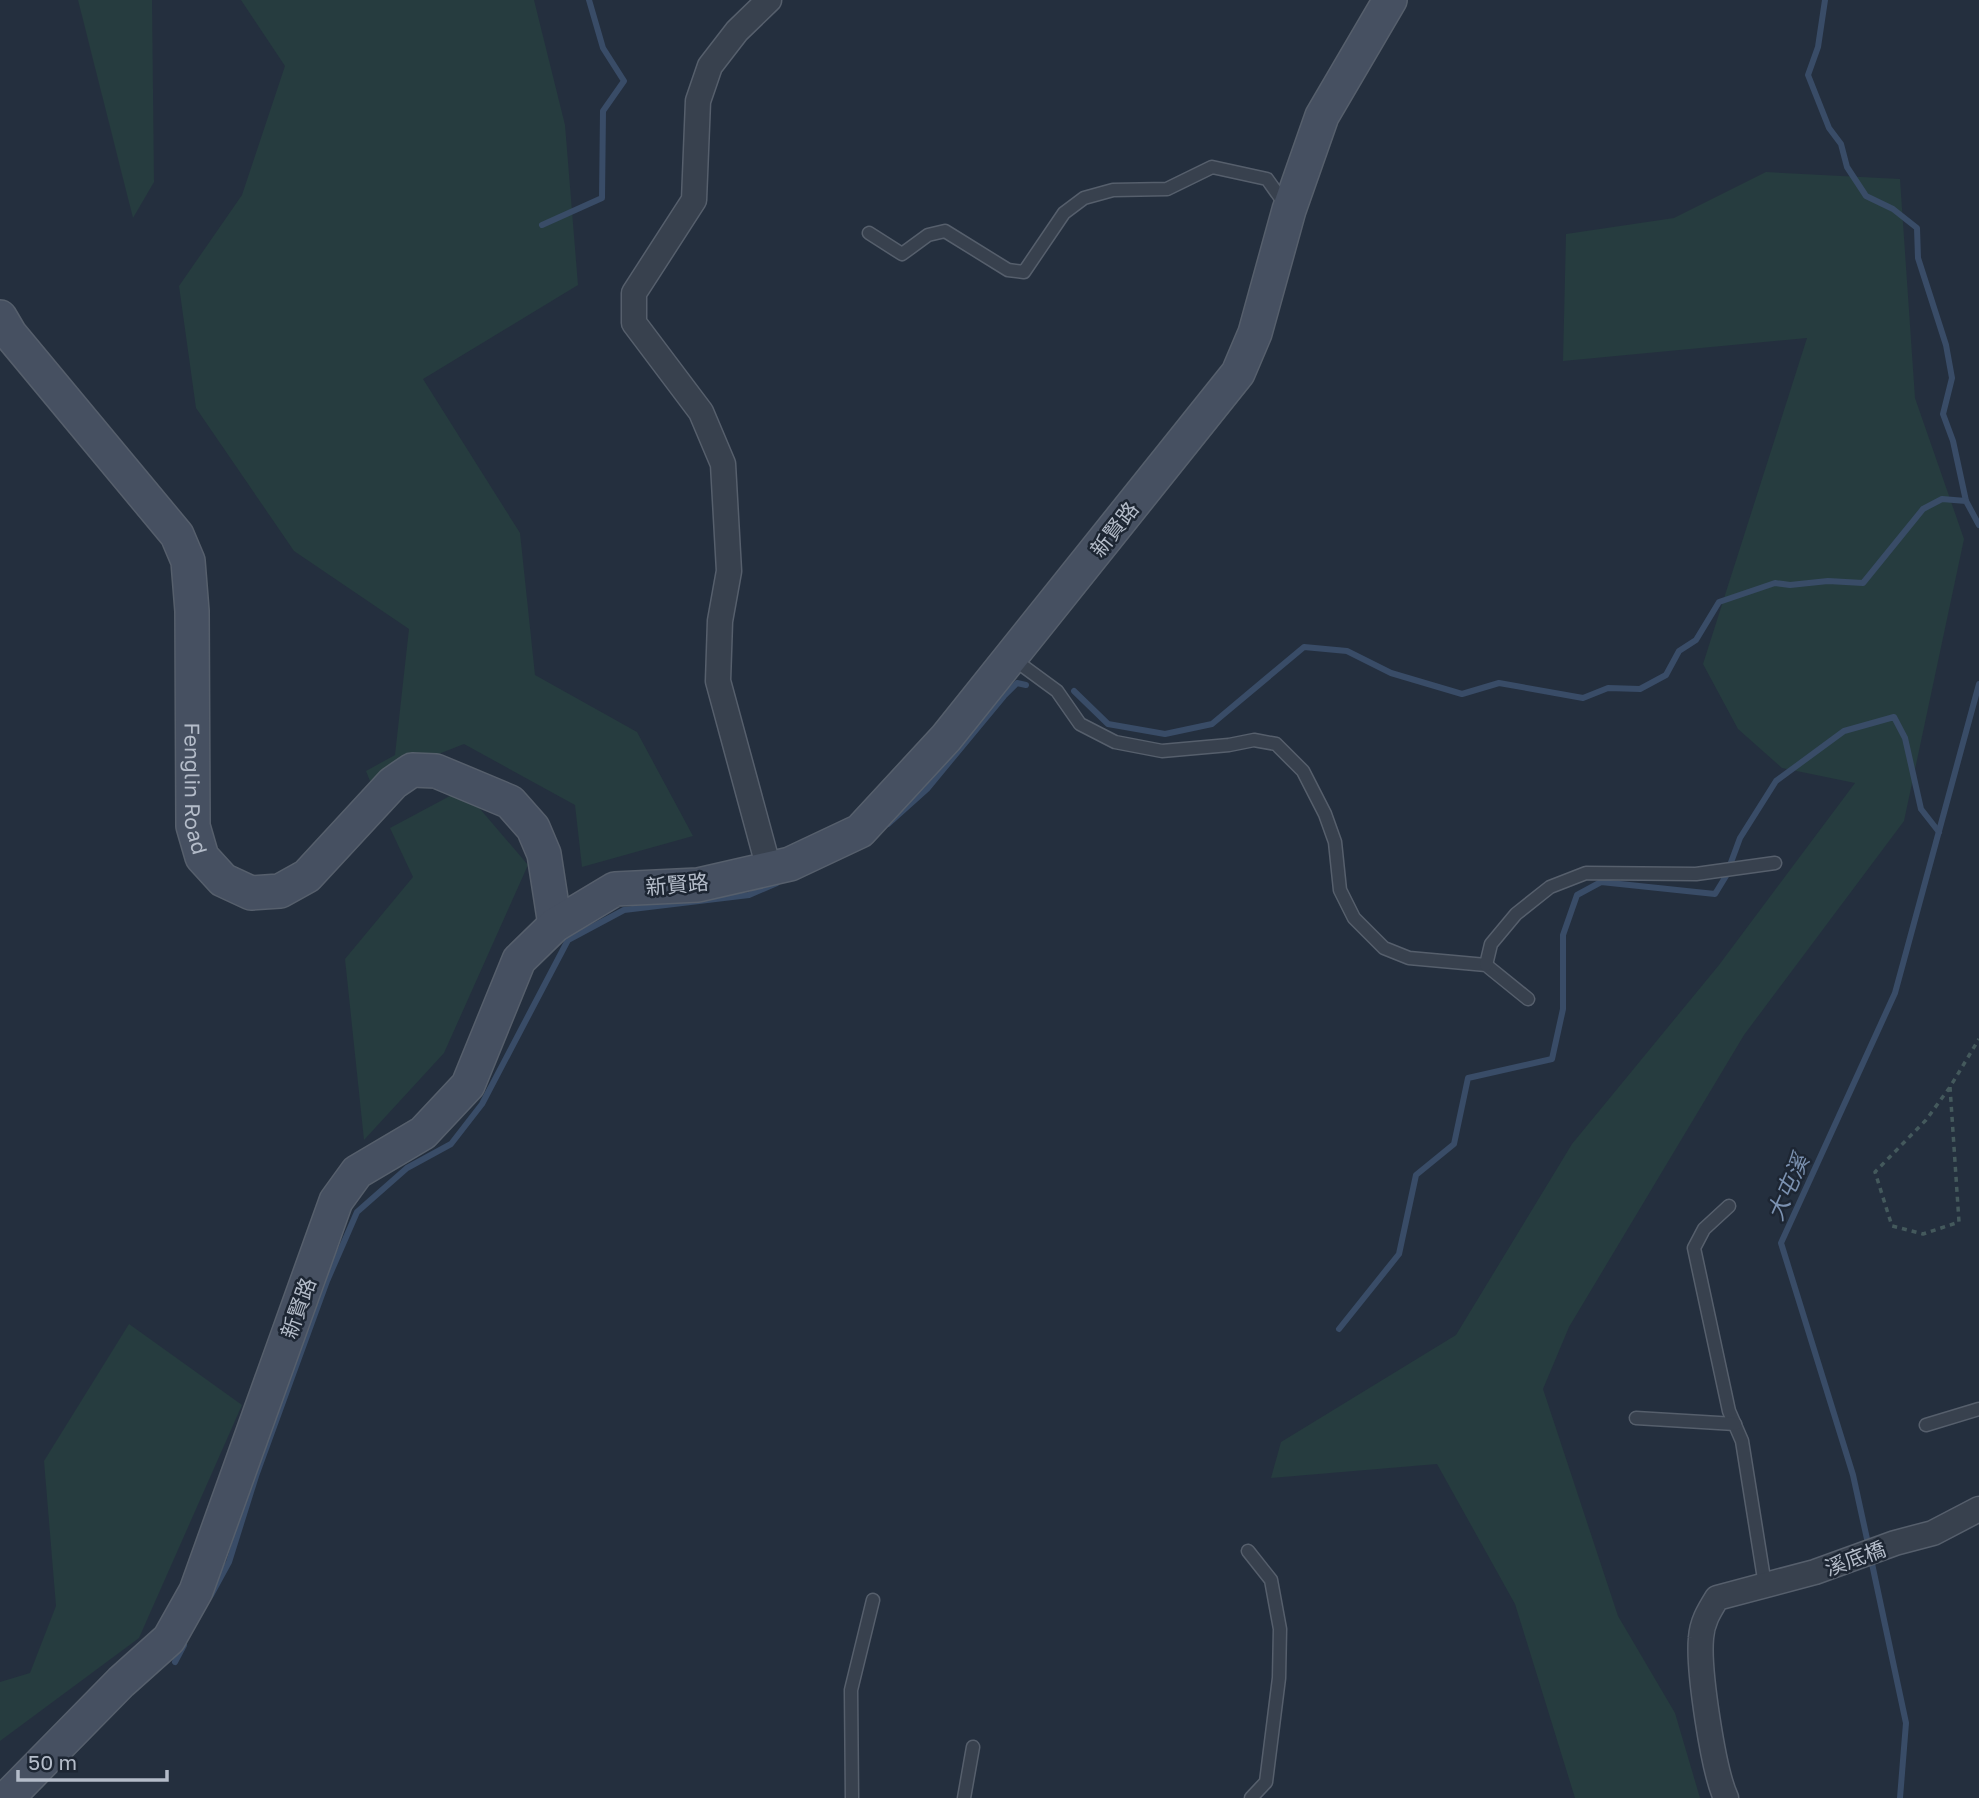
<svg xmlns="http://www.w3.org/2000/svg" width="1979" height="1798" font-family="'Golos Text','Noto Sans TC',sans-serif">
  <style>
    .green { fill: #263c3f }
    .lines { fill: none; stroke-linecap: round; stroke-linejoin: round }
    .stream { stroke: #394c67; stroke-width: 6 }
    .lane-casing { stroke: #565f6c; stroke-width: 15 }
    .street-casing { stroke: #565f6c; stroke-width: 27 }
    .secondary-casing { stroke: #565f6c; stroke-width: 36 }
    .path { stroke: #44595c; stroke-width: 3.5; stroke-dasharray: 5 5; stroke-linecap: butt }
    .lane { stroke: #38414e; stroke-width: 12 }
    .street { stroke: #38414e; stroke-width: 24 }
    .secondary { stroke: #465061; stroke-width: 33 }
    .labels { text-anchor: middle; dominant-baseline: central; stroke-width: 5; stroke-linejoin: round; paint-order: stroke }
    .street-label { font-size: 21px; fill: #b4bcc9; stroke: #1d2633 }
    .water-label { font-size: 23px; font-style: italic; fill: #7c92b1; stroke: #1d2633 }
  </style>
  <rect width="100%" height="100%" fill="#242f3e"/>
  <g class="green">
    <polygon points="78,0 152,0 154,182 133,218"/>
    <polygon points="241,0 534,0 565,125 578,285 423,379 520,533 535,675 637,732 693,836 582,867 575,805 464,744 370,781 366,771 395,755 409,629 294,551 196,408 179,286 242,195 285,66"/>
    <polygon points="1766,172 1900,179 1915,398 1964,539 1904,821 1744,1035 1569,1327 1543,1389 1618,1616 1675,1713 1700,1798 1575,1798 1515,1604 1437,1464 1271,1478 1281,1442 1456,1335 1572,1144 1719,965 1855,783 1782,768 1738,729 1703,664 1807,338 1563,361 1566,234 1674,218"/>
    <polygon points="463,789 528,865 444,1053 364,1140 345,959 413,877 390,828"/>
    <polygon points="129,1324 242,1405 139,1638 0,1741 0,1682 30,1673 56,1606 44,1461"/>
  </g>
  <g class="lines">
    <g class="stream">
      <polyline points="1825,0 1818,47 1808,75 1829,128 1841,144 1847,167 1866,196 1893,209 1917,228 1918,258 1946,345 1952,378 1943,414 1953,441 1966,501"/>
      <polyline points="542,225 602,198 603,111 624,81 603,48 589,0"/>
      <polyline points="1074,691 1108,724 1165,734 1212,724 1304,647 1347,651 1391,673 1462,694 1499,683 1583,698 1608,688 1640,689 1666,675 1679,651 1696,640 1719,602 1775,583 1790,585 1828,581 1863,583 1923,509 1942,499 1966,501 1979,525"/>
      <polyline points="888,824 927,789 1004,696 1017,683 1026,685"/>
      <polyline points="1339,1329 1399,1254 1416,1175 1454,1144 1468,1078 1552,1059 1563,1009 1563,935 1577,895 1601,882 1715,894 1726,876 1740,838 1776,781 1844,731 1894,717 1905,738 1921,809 1939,832"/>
      <polyline points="1869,1548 1853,1475 1781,1243 1895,993 1979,684"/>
      <polyline points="1871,1559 1906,1723 1900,1798"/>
      <polyline points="211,1595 229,1562 256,1476 327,1281 357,1212 407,1168 451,1144 482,1104 568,940 624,910 749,895 777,883"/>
      <polyline points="175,1662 184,1645"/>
    </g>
    <defs>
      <g id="lane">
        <polyline points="869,233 902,254 928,235 945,231 1008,270 1024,272 1064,213 1084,198 1113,190 1167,189 1212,167 1267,179 1287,207"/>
        <polyline points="1012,658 1057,691 1080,724 1115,742 1162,751 1229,745 1254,740 1276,744 1303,771 1325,814 1335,842 1340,890 1354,918 1384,948 1409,958 1486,965 1528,999"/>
        <polyline points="1486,965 1491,944 1516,914 1550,887 1586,873 1696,874 1775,863"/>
        <polyline points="1729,1206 1704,1229 1694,1248 1729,1411 1742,1441 1765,1585"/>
        <polyline points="1636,1418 1735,1424"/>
        <polyline points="1926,1425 1979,1409"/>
        <polyline points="1248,1551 1271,1580 1280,1629 1279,1678 1266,1782 1251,1798"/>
        <polyline points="852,1798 851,1690 873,1600"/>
        <polyline points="964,1798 973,1747"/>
      </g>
      <g id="street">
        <polyline points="769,0 737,31 710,66 698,101 694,200 634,293 634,323 701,412 723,464 729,571 720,621 718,681 769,869"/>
        <path d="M1726 1798C1713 1770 1698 1669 1701 1638 1702 1622 1709 1611 1717 1598L1815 1572 1895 1543 1933 1533 1979 1509"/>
      </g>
      <g id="secondary">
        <path id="s1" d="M0 317 10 334 177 535 188 561 192 611 193 826 202 857 223 880 251 893 280 891 307 876 393 783 412 770 436 771 510 802 533 828 544 854 555 925"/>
        <polyline points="7,1798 121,1682 169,1639 196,1591 336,1201 357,1172 423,1133 468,1085 519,960 555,925 615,889 698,885 790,864 860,831 946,738 1238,373 1255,333 1289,210 1322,116 1390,0"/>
      </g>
    </defs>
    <use href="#lane" class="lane-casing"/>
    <use href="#street" class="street-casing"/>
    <use href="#secondary" class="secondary-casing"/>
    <polyline class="path" points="1950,1087 1959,1222 1923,1234 1892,1226 1875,1172 1926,1120 1950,1087 1979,1039"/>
    <use href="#lane" class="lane"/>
    <use href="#street" class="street"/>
    <use href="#secondary" class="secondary"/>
  </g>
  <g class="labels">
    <g class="street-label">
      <text transform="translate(1114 529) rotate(-52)">新賢路</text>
      <text stroke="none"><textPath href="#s1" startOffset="537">Fenglin Road</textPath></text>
      <text transform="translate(677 884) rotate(-5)">新賢路</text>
      <text transform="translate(298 1308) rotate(-70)">新賢路</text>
      <text transform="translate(1855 1558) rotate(-20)">溪底橋</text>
    </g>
    <g class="water-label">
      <text transform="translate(1787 1187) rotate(-66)">大屯溪</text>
    </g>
  </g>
  <path d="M18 1770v10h149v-10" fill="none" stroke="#b4bcc9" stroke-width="3.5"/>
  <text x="28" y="1770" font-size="21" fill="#b4bcc9" stroke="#1d2633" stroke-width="5" paint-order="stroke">50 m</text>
</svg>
